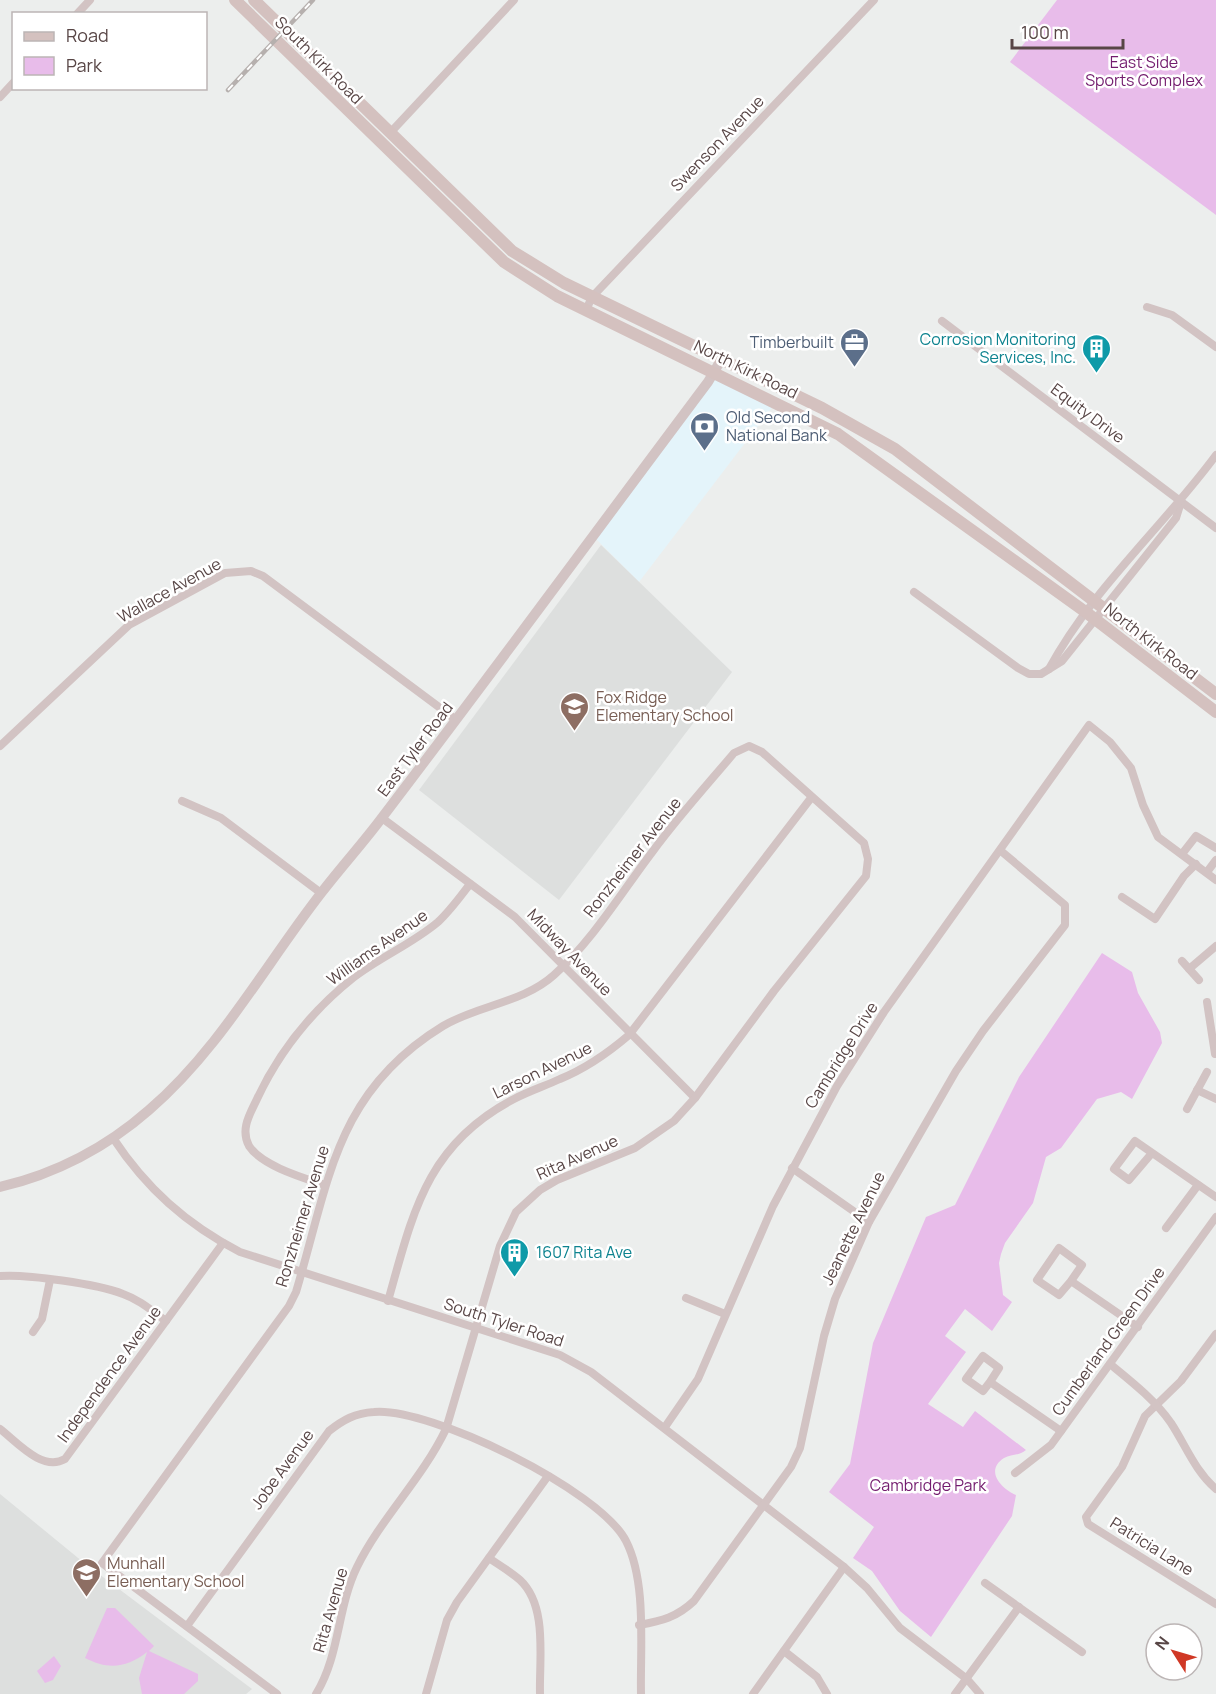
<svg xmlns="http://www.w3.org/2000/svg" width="1216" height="1694" font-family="Manrope,sans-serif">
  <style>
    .commercial { fill: #e4f4fa }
    .education { fill: #dddfde }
    .green { fill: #e8bcea }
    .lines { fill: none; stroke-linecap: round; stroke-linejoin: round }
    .minor { stroke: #d2c3c3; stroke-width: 8 }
    .tertiary { stroke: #d2c3c3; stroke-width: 10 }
    .secondary { stroke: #d4c1bf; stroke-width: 12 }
    .rail-casing { stroke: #b6b0ae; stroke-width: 4.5 }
    .rail { stroke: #fff; stroke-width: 2; stroke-dasharray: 7; stroke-linecap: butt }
    .labels { text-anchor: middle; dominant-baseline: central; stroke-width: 5; stroke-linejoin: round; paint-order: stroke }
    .street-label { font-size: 16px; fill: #584646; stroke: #fff }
    .park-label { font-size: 16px; fill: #731c6e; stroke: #fff }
    .culture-label { font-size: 16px; fill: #0d838f; stroke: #fff; text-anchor: end }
    .service-label { font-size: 16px; fill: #4e5e75; stroke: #fff; text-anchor: end }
    .education-label { font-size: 16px; fill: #785e54; stroke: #fff; text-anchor: start }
  </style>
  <rect width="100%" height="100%" fill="#eceeed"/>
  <polygon class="commercial" points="717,377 774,405 639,582 596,539"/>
  <g class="education">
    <polygon points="601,545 732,672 559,900 419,790"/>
    <polygon points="0,1494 83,1562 252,1689 246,1694 0,1694"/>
  </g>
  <g class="green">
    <polygon points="1057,0 1216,0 1216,215 1010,62"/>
    <path d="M1102 953 1132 972 1138 993 1160 1032 1162 1043 1132 1099 1121 1092 1097 1099 1061 1148 1046 1157 1033 1203 1005 1243 1001 1254 999 1263 1003 1295 1012 1302 992 1331 965 1309 945 1336 966 1352 928 1404 963 1427 975 1411 1026 1450C1019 1456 1011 1454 1004 1458 984 1471 1002 1489 1016 1495L1012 1516 931 1637 900 1611 872 1571 853 1558 874 1527 829 1492 850 1464 873 1343 926 1217 955 1205 1019 1077Z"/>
    <path d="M107 1608H115L154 1646 149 1651 198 1674V1681L184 1694H142L139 1678 147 1652C127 1668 108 1670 85 1658Z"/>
    <polygon points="54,1656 61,1666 53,1680 45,1683 37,1671"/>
  </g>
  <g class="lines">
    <g class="minor">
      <polyline points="77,14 90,0"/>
      <polyline points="0,97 14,82"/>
      <polyline points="390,133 514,0"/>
      <polyline points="1147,307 1172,315 1216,347"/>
      <polyline points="586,310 592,297 874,0"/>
      <polyline points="942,321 1216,528"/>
      <polyline points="914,592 1018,668 1029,674 1041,674 1062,661 1176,518 1181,502"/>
      <path d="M1049 669C1092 589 1163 527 1216 455"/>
      <polyline points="0,746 129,625 225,573 251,571 263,576 455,719"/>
      <polyline points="182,801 221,818 321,893"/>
      <polyline points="382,818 515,917 695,1098"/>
      <polyline points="1182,854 1196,836 1216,848"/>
      <polyline points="1207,872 1216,860"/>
      <polyline points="1122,897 1155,919 1184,876 1196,864"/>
      <polyline points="1182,961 1199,980"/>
      <polyline points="1189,969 1216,946"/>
      <polyline points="1207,1002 1215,1054"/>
      <polyline points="1197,1090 1216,1099"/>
      <polyline points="1187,1109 1207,1072"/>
      <path d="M113 1138C146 1188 186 1224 240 1252L560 1355 591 1372 844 1567 867 1588 900 1628 967 1679 980 1694"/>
      <polyline points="1152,1153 1129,1180 1114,1169 1135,1141 1216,1197"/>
      <polyline points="792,1168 869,1222"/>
      <path d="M325 1185C304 1178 262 1166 249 1146 240 1129 250 1114 257 1099 279 1052 313 1010 353 978 380 957 412 944 438 922 450 911 460 897 470 884"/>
      <polyline points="1166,1228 1198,1185"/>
      <path d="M0 1276C27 1274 98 1284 123 1294 140 1300 152 1311 166 1321"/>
      <polyline points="1071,1281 1059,1295 1037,1280 1059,1248 1082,1265 1071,1281 1138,1327"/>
      <polyline points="686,1298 725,1314"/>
      <path d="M388 1301C413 1213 426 1145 514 1099 529 1091 545 1086 560 1079 587 1068 608 1053 629 1035L811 798"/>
      <polyline points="33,1332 42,1319 50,1280"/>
      <polyline points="1216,1334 1181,1381 1145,1416 1122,1467 1086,1517 1088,1524 1216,1604"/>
      <path d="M1110 1364C1132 1382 1155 1400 1171 1423 1186 1446 1195 1471 1216 1489"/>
      <polyline points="990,1382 983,1391 966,1379 983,1356 999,1368 990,1382 1061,1431"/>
      <polyline points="665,1427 698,1379 773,1206 837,1086 884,1012 1089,725 1110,742 1131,768 1143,805 1158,837 1216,880"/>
      <path d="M0 1429C17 1442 42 1472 65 1459L223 1243"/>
      <polyline points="1015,1473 1051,1445 1216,1217"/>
      <path d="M489 1558C499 1565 511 1572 520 1580 548 1606 539 1659 540 1694"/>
      <polyline points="985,1583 1082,1652"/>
      <path d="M639 1625C662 1621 677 1617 694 1601L791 1467 800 1448 824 1336 835 1299 869 1222 956 1071 983 1031 1065 925V905L1001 851"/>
      <path d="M187 1626 329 1431C343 1420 355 1413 374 1412 430 1407 600 1490 626 1541 647 1582 640 1648 641 1694"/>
      <polyline points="784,1651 817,1677 827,1694"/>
      <path d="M277 1694 102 1563 289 1306 296 1292C329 1182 335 1092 443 1026 478 1005 523 1003 554 975 593 940 621 893 653 851 678 817 707 785 734 753L749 746 762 752 864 843 868 859 866 876 774 991 695 1098 674 1121 635 1148 557 1180 540 1190 516 1212 500 1246 446 1429C422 1479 381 1518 357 1567 337 1608 340 1655 316 1694"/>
      <polyline points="426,1694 447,1620 457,1602 548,1476"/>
      <polyline points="753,1694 844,1567"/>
      <polyline points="955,1694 1019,1607"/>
    </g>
    <path class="tertiary" d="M0 1187C55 1174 107 1147 149 1110 220 1049 265 965 322 892 342 866 364 842 384 815 493 672 600 526 708 382L721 360"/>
    <g class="secondary">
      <polyline points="235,0 504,262 557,296 838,434 1087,613 1216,712"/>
      <polyline points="254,0 512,251 564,283 822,408 895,449 1216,694"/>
    </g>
    <defs>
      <polyline id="rail" points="228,90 313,0"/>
    </defs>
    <use href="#rail" class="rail-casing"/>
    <use href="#rail" class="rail"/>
  </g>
  <defs>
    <symbol id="office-pin" viewBox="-11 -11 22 30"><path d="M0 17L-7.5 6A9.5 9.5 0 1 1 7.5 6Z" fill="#5c6f8a" stroke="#fff"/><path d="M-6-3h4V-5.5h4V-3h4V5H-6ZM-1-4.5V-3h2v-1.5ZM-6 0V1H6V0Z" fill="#fff"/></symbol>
    <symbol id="building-pin" viewBox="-11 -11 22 30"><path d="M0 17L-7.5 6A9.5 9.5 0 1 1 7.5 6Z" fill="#0f9aa8" stroke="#fff"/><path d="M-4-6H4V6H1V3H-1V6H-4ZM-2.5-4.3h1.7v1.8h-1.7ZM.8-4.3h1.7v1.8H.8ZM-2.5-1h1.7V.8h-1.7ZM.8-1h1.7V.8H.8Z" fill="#fff"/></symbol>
    <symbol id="bank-pin" viewBox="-11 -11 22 30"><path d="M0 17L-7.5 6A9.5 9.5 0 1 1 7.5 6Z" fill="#5c6f8a" stroke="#fff"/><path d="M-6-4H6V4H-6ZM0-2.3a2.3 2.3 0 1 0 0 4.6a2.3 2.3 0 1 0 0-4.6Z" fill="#fff"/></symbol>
    <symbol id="school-pin" viewBox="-11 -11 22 30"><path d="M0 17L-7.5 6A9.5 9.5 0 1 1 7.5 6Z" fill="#8d6e63" stroke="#fff"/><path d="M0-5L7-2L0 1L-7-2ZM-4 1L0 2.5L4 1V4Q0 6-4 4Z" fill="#fff"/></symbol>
  </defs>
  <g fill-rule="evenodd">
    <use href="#office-pin" x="838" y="326" width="33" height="45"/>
    <use href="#building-pin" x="1080" y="332" width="33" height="45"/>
    <use href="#bank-pin" x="688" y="410" width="33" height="45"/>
    <use href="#school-pin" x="558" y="690" width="33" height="45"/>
    <use href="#building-pin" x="498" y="1236" width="33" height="45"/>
    <use href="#school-pin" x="70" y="1556" width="33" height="45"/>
  </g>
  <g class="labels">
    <g class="street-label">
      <text transform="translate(319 60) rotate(45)">South Kirk Road</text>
      <text transform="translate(717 143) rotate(-46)">Swenson Avenue</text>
      <text transform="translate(746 369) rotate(26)">North Kirk Road</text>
      <text transform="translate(1088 413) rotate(37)">Equity Drive</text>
      <text transform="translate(169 590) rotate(-29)">Wallace Avenue</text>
      <text transform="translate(1151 641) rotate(38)">North Kirk Road</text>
      <text transform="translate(415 749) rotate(-53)">East Tyler Road</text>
      <text transform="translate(632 857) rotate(-52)">Ronzheimer Avenue</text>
      <text transform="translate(377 947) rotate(-35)">Williams Avenue</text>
      <text transform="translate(570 952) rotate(46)">Midway Avenue</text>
      <text transform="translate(841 1055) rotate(-58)">Cambridge Drive</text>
      <text transform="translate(542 1070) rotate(-26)">Larson Avenue</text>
      <text transform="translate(577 1157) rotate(-24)">Rita Avenue</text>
      <text transform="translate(302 1216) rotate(-73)">Ronzheimer Avenue</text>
      <text transform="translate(853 1228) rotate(-64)">Jeanette Avenue</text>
      <text transform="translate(504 1322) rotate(18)">South Tyler Road</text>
      <text transform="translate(1108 1341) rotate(-54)">Cumberland Green Drive</text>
      <text transform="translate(109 1374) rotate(-54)">Independence Avenue</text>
      <text transform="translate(282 1469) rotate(-54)">Jobe Avenue</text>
      <text transform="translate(1152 1546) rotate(32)">Patricia Lane</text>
      <text transform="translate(330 1610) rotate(-74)">Rita Avenue</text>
    </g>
    <g class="park-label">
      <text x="1144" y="62">East Side<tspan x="1144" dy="18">Sports Complex</tspan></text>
      <text x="928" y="1485">Cambridge Park</text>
    </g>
    <g class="culture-label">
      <text x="1076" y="339">Corrosion Monitoring<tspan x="1076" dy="18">Services, Inc.</tspan></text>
      <text x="536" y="1252" text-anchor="start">1607 Rita Ave</text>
    </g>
    <g class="service-label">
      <text x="834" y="342">Timberbuilt</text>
      <text x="726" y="417" text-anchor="start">Old Second<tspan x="726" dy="18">National Bank</tspan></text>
    </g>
    <g class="education-label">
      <text x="596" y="697">Fox Ridge<tspan x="596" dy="18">Elementary School</tspan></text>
      <text x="107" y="1563">Munhall<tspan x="107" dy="18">Elementary School</tspan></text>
    </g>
  </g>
  <rect x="12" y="12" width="195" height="78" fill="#ffffff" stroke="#bcb5b5" stroke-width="1.5"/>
  <rect x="24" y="32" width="30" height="9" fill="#d4c1bf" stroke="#bcb5b5" stroke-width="1.5"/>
  <text x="66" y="42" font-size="18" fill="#584646">Road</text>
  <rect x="24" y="57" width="30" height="18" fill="#e8bcea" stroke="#bcb5b5" stroke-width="1.5"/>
  <text x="66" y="72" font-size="18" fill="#584646">Park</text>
  <g transform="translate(1174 1652) rotate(307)"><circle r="28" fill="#ffffff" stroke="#bcb5b5" stroke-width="1.5"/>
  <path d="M0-4.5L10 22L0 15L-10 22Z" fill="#d03825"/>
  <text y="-9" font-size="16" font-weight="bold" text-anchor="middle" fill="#584646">N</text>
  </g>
  <path d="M1012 39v9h111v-9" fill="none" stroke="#584646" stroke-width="3"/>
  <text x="1021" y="39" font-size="18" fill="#584646" stroke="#ffffff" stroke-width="4.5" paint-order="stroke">100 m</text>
</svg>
